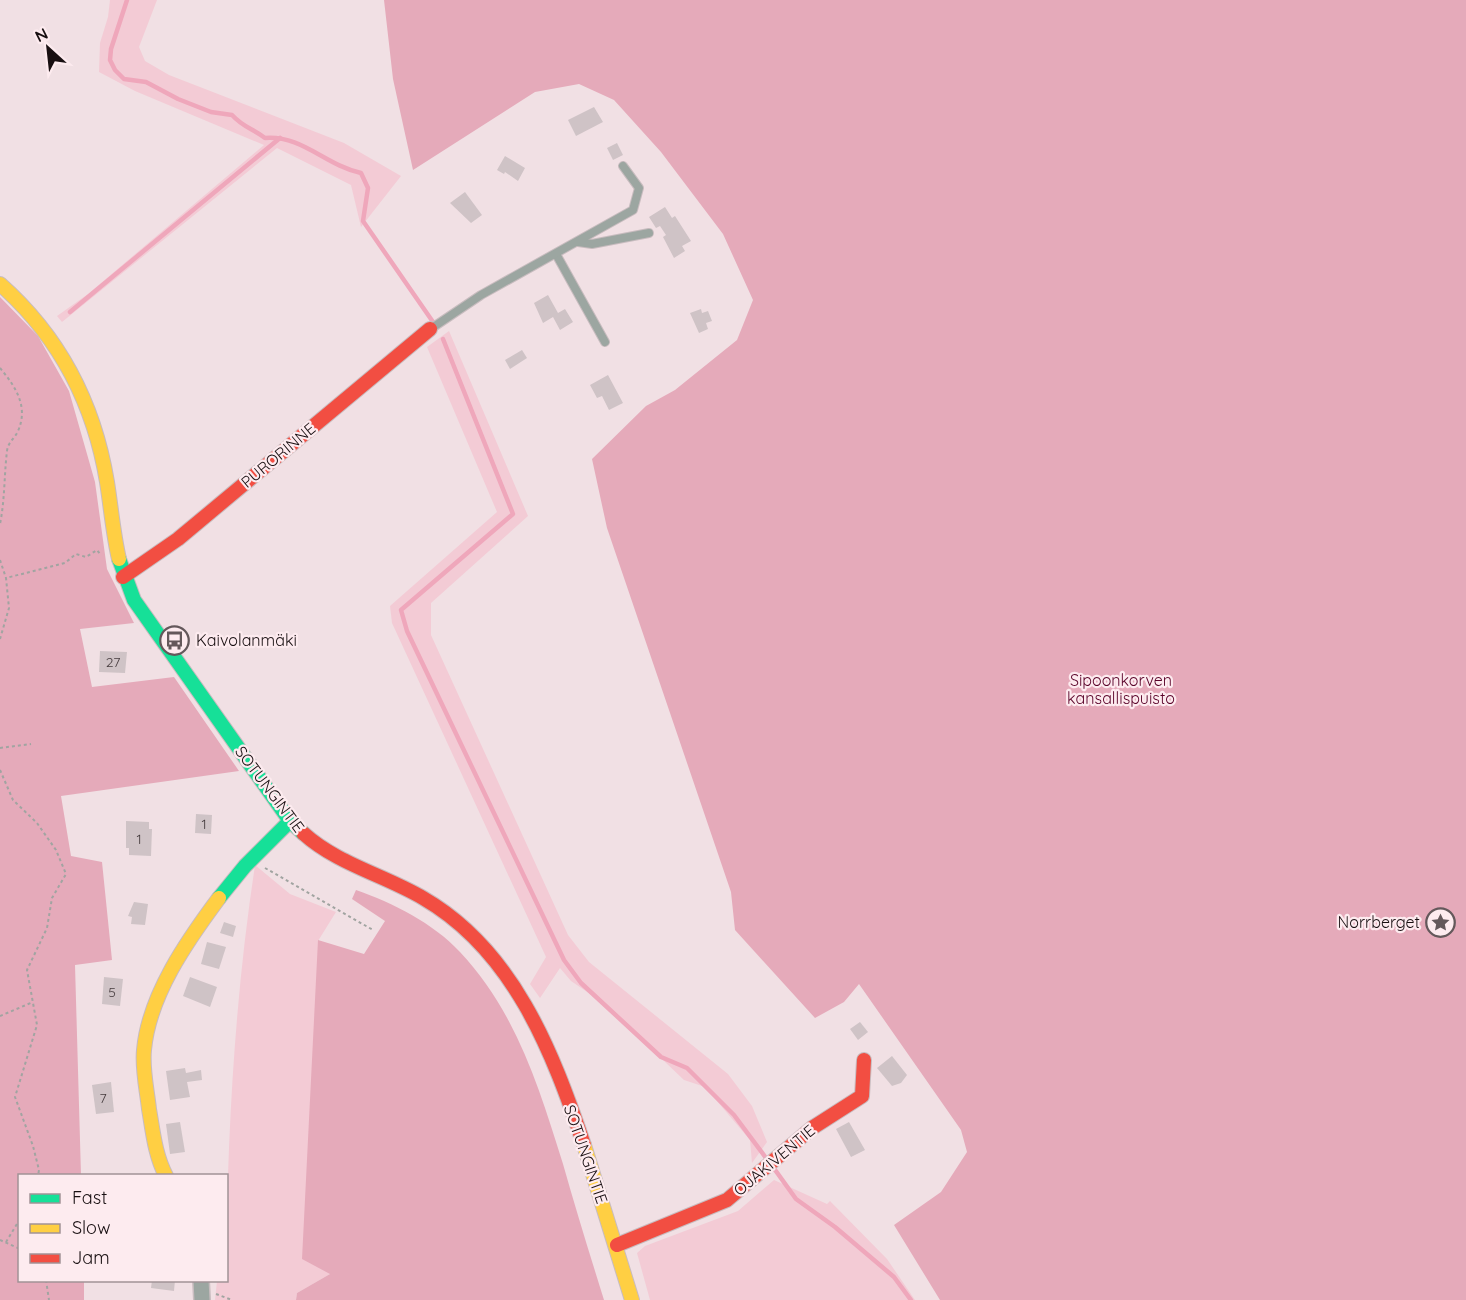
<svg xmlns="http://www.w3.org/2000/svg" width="1466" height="1300" font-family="Quicksand,sans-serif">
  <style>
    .green { fill: #f3cbd5 }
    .forest { fill: #e5aaba }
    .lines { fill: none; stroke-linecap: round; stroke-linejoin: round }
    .stream { stroke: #efa7bb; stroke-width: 4.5 }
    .building { fill: #cfc3c6 }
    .lane-casing { stroke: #c8bcbf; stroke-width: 10 }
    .street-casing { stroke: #c8bcbf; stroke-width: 18 }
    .fast-casing { stroke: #c8bcbf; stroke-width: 16 }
    .slow-casing { stroke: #c8bcbf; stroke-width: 16 }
    .jam-casing { stroke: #c8bcbf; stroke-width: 16 }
    .path { stroke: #a1a4a1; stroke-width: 2; stroke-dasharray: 3 3; stroke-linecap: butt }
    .lane { stroke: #9ca6a1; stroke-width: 8 }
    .street { stroke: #9ca6a1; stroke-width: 15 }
    .fast { stroke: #16e098; stroke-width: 14 }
    .slow { stroke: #ffcf43; stroke-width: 14 }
    .jam { stroke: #f24e42; stroke-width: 14 }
    .labels { text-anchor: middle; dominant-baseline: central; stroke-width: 4.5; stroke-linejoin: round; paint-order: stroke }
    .number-label { font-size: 14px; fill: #463c3e }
    .street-label { font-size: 16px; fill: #180f11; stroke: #fdebef }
    .poi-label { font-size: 16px; fill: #180f11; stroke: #fdebef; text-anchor: start }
    .park-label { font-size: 16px; fill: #5a0329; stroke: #fdebef }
  </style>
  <rect width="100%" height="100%" fill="#f1e0e4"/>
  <g class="green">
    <polygon points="110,0 157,0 139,47 145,61 169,75 344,143 401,176 361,227 351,185 277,148 62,322 57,316 88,294 264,145 135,91 99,72 100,43 108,17"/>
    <polygon points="449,331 528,516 431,603 431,635 568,935 589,962 728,1074 752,1106 767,1142 752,1163 750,1140 705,1087 684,1080 602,1002 571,981 560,968 540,998 530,984 546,957 392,623 390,606 497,512 427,347"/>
    <path d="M255 865 290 894 336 912 318 941 330 1274 297 1293 296 1300H215L217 1281 226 1280C227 1142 234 1003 255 865Z"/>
    <polygon points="774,1180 827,1204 830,1201 887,1259 915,1300 650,1300 637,1253 645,1246 738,1211"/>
  </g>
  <g class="forest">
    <polygon points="384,0 1466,0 1466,1300 940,1300 894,1225 941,1192 967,1152 961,1130 859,984 844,1002 815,1018 735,930 731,892 607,528 592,459 646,406 675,390 737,340 753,300 723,234 661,152 614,100 579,84 535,92 413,170 393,79"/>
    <polygon points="0,297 38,336 69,391 95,482 107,569 134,623 80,629 92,687 174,677 239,771 61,796 71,856 102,862 112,960 75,965 81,1175 20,1176 20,1280 84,1281 84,1300 0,1300"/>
    <path d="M356 890C393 903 433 923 460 952 517 1013 539 1088 563 1164 576 1210 590 1255 604 1300H296L297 1293 330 1274 302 1259 318 940 364 954 385 921 352 899Z"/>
  </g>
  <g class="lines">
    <g class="stream">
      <path d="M127 0 111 49 110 60 115 70 124 79 146 82 178 99 211 112 232 115C244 128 252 128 265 138 302 135 325 165 361 173L368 188 363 221 433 322"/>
      <polyline points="70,312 280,138"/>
      <polyline points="443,339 513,514 401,610 407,631 564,960 581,983 661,1057 687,1068 734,1115 766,1158"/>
      <polyline points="773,1167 796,1199 835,1227 894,1277 911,1300"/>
    </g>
  </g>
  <g class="building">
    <polygon points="594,107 603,122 576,136 568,120"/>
    <polygon points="617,143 623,155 613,160 607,148"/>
    <polygon points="505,156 525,168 518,181 505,172 504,174 497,170"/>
    <polygon points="465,192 482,215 471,223 450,203"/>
    <polygon points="665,207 672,218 675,216 691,241 682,246 685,251 674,258 663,237 666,235 660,226 656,228 649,217"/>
    <polygon points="548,295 558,313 565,309 573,322 560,330 553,317 543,323 534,303"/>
    <polygon points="701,309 702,313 708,311 712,321 706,323 708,329 699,333 690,313"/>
    <polygon points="522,350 527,358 510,369 505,360"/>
    <polygon points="608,375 623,403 609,410 602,396 597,398 590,385"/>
    <polygon points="100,651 127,652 125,673 99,672"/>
    <polygon points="196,814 212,815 211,834 195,833"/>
    <polygon points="126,821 149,822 149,829 152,829 151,856 129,855 129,848 126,848"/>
    <polygon points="134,902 148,904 145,925 131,924 132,917 128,916"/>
    <polygon points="224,922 236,926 233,937 220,933"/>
    <polygon points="207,942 226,947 219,969 201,964"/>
    <polygon points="104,977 123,979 120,1006 102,1004"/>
    <polygon points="190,977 217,987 210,1007 183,996"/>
    <polygon points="860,1022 868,1032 858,1040 850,1029"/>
    <polygon points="892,1056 907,1075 901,1083 892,1086 877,1068"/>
    <polygon points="185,1068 186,1073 201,1070 202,1080 187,1082 190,1097 170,1100 166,1071"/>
    <polygon points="111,1082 114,1112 96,1114 92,1085"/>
    <polygon points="180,1122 185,1152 170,1154 166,1124"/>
    <polygon points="849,1122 865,1150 851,1157 836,1129"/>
    <polygon points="152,1280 175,1280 174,1291 151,1288"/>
  </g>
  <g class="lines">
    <defs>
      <g id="lane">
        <polyline points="578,242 592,244 649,233"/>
        <polyline points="556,254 605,342"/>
        <polyline points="432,328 481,295 633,210 639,188 623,166"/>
      </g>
      <polyline id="street" points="201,1280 202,1300"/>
      <g id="fast">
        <polyline points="119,559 134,600 290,821 303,833"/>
        <polyline points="219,898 245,866 290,821"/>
      </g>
      <g id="slow">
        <path d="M0 284C60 337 94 403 107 482 111 507 113 533 119 559"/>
        <polyline points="584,1145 632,1300"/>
        <path d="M166 1176C155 1155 153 1132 149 1109 147 1090 142 1069 144 1050 149 995 187 941 219 898"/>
      </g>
      <g id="jam">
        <polyline points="123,577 178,539 430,329"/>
        <path d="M303 833C337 864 384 875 423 898 513 950 552 1050 584 1145"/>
        <polyline points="617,1245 727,1200 812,1128 862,1096 864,1060"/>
      </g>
    </defs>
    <use href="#lane" class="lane-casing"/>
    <use href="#street" class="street-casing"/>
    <use href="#fast" class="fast-casing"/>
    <use href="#slow" class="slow-casing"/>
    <use href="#jam" class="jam-casing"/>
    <g class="path">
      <path d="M0 368C15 386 29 406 18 431 15 438 8 442 7 451 4 476 5 499 0 524"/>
      <polyline points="0,560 6,578"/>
      <polyline points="0,639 9,608 6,578 65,563 76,554 86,557 97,550 100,554"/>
      <polyline points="0,748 31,744"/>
      <polyline points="0,770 13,800 37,823 56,850 66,874 52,898 47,928 27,970 37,1025 15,1097 33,1146 39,1170 38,1176"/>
      <polyline points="265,868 373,930"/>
      <polyline points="0,1016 33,1002"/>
      <polyline points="0,1240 20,1249"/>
      <polyline points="6,1242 20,1219"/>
      <polyline points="46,1280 49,1300"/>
      <polyline points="216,1294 232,1300"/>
    </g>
    <use href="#lane" class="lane"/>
    <use href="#street" class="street"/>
    <use href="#fast" class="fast"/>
    <use href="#slow" class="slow"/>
    <use href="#jam" class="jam"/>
  </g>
  <defs>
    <symbol id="bus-ring" viewBox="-11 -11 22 22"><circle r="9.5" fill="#fdebef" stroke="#64585b" stroke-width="1.5"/><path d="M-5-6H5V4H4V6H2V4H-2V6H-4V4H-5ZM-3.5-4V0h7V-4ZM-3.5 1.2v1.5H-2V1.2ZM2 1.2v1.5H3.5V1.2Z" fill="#64585b"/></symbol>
    <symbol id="sight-ring" viewBox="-11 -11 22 22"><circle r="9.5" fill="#fdebef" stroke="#64585b" stroke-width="1.5"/><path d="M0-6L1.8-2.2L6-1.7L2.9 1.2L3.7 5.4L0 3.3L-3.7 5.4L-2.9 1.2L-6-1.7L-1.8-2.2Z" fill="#64585b"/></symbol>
  </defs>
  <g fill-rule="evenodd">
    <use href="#bus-ring" x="158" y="624" width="33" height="33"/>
    <use href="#sight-ring" x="1424" y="906" width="33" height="33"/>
  </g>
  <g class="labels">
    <g class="number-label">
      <text x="113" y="662">27</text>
      <text x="204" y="824">1</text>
      <text x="139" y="839">1</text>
      <text x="112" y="992">5</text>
      <text x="103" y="1098">7</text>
    </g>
    <g class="street-label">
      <text transform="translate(278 455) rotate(-40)">PURORINNE</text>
      <text transform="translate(270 789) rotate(53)">SOTUNGINTIE</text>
      <text transform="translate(586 1154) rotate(71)">SOTUNGINTIE</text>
      <text transform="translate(774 1160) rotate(-40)">OJAKIVENTIE</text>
    </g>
    <g class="poi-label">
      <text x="196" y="640">Kaivolanmäki</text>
      <text x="1420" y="922" text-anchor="end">Norrberget</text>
    </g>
    <g class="park-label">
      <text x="1121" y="680">Sipoonkorven<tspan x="1121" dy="18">kansallispuisto</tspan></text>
    </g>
  </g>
  <rect x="18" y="1174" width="210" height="108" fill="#fdebef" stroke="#a19396" stroke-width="1.5"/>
  <rect x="30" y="1194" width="30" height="9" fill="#16e098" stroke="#a19396" stroke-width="1.5"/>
  <text x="72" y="1204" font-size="18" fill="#180f11">Fast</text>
  <rect x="30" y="1224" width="30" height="9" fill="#ffcf43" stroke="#a19396" stroke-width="1.5"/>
  <text x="72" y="1234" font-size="18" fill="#180f11">Slow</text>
  <rect x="30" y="1254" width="30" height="9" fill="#f24e42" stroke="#a19396" stroke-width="1.5"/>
  <text x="72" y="1264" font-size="18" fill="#180f11">Jam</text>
  <g transform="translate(48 48) rotate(333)" stroke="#fdebef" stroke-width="4.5" paint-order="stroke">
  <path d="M0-4.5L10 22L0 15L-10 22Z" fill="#180f11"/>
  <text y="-9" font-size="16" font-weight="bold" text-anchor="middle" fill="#180f11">N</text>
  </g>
</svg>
